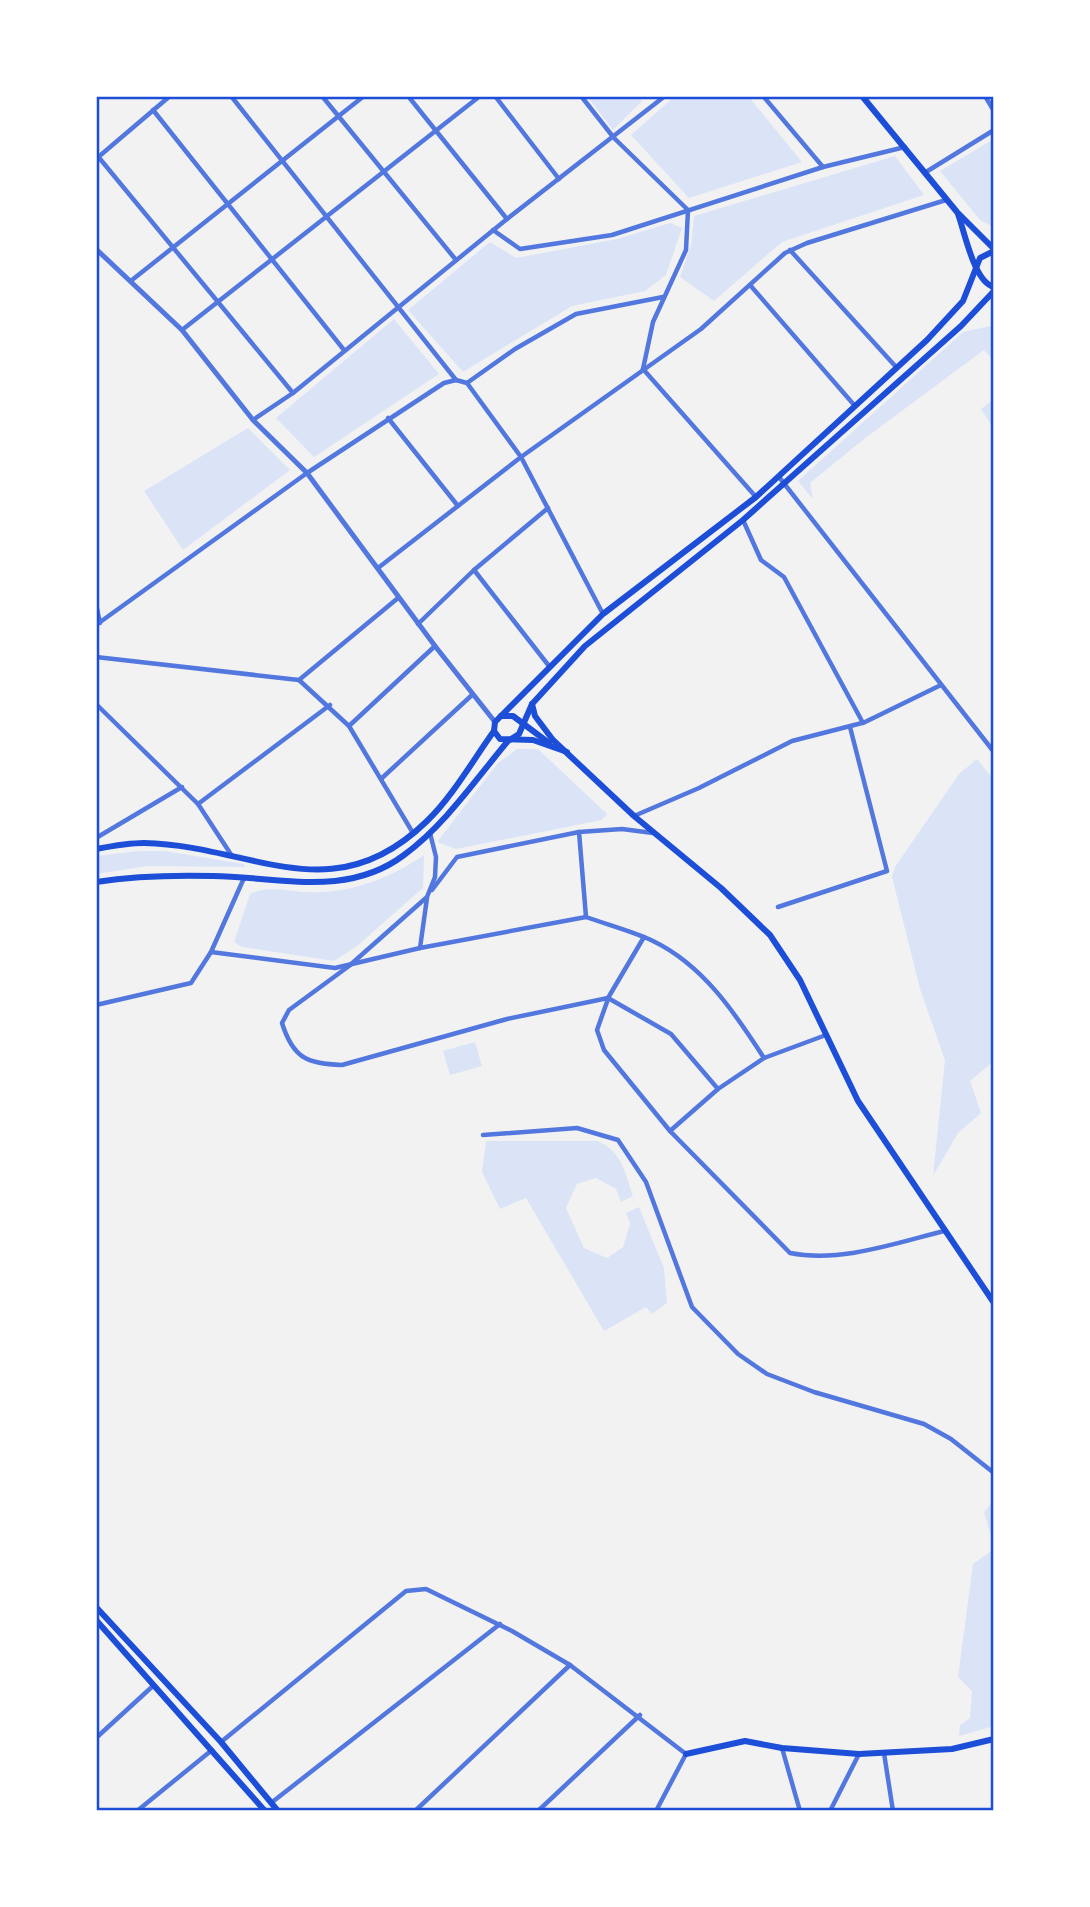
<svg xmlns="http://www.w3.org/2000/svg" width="1090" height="1907" font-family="'Varela Round',sans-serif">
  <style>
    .green { fill: #dbe4f7 }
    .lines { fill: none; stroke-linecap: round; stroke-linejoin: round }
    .minor { stroke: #5277de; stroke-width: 4.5 }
    .tertiary { stroke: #5277de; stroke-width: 5 }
    .secondary { stroke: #1d4ed8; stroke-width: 6 }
    .neatline { fill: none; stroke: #1d4ed8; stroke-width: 2.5 }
  </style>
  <rect width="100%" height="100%" fill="#f2f2f2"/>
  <g class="green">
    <polygon points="587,96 638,96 642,101 613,130"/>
    <polygon points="675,96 748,96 802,162 689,198 631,135"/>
    <polygon points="994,139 994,227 981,221 940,171"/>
    <polygon points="895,156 924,195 782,242 714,301 680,277 691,245 694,216"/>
    <polygon points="670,223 682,228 666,275 645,291 572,306 463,372 408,310 490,242 516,258 617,239"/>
    <polygon points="394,319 439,374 314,457 276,418"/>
    <polygon points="994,325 994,361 984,350 864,439 810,483 813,499 798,481 963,332"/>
    <polygon points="994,399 994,429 981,409"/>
    <polygon points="248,428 290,470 183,550 144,491"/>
    <polygon points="517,749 538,749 607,814 602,820 456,849 437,842 498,763"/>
    <polygon points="977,759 994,780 994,1061 970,1081 981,1113 958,1133 933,1176 945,1060 920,989 892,877 895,867 959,774"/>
    <polygon points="138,851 165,851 244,864 245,867 148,866 96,874 96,856"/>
    <path d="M424 855 423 888 357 946 334 961 242 947 234 942 250 894C270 884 286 892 308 892 349 894 391 878 424 855Z"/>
    <polygon points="475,1042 482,1066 450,1075 443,1051"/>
    <path d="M486 1141H598C622 1152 625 1172 633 1196L621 1202 616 1189 596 1178 577 1184 566 1208 584 1248 607 1258 623 1247 630 1224 626 1213 639 1207 664 1268 667 1303 652 1314 646 1307 604 1331 526 1198 500 1209 482 1172Z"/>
    <polygon points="994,1500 994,1546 984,1512"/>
    <polygon points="994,1549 994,1726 959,1736 960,1725 970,1718 972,1691 958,1677 973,1564"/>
  </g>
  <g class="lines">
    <g class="minor">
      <polyline points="231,96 456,380"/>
      <polyline points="322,96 456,260"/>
      <polyline points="408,96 507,219"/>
      <polyline points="495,96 559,179"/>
      <polyline points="581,96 614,138 688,210 686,250 653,322 643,369"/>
      <polyline points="763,96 823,167"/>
      <polyline points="985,96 994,111"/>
      <polyline points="153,110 344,350"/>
      <polyline points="96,154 293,393"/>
      <polyline points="96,159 170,96"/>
      <polyline points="926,172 994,130"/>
      <polyline points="493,230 520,249 612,235 823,167 905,147"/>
      <polyline points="790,250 897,368"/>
      <polyline points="132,280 364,96"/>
      <polyline points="750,285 855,406"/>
      <polyline points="182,330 480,96"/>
      <polyline points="643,369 756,497"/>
      <polyline points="467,383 515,349 576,314 663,297"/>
      <polyline points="388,418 458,506"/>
      <polyline points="253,420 293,393 507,219 665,96"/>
      <polyline points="779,477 994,752"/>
      <polyline points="743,520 761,560 784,577 863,723 941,685"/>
      <polyline points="378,568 521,457 701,329 785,253 807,243 946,200"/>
      <polyline points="474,570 549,666"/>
      <polyline points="96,604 100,623"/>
      <polyline points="418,624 474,570 548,508"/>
      <polyline points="96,625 307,473 444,383 456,380 467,383 521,457 603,614"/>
      <polyline points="96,657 299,680 349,726 413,833"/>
      <polyline points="299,680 398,598"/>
      <polyline points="96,704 198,804"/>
      <polyline points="349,726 435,646"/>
      <polyline points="382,778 472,695"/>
      <polyline points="634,816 699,788 792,741 862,723"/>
      <path d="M430 833 436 857 435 877 427 897 349 966 289 1010 282 1023C293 1058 307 1064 342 1065L507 1019 608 998"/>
      <path d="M653 833 622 829 579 832 586 917C608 925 632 931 653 941 703 965 735 1013 764 1058"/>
      <polyline points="96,838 182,787"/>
      <polyline points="232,856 198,804 330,705"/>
      <polyline points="244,878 211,952 335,968 420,948"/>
      <polyline points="432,890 457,857 579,832"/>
      <polyline points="427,898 420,948 586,917"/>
      <polyline points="778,907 887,871 850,727"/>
      <polyline points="644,937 608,998 671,1034 718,1089 764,1058 826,1035"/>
      <path d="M608 999 597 1030 604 1050 670 1131 790 1253C840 1263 896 1243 944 1231"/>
      <polyline points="96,1005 191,983 211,952"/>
      <polyline points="670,1131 718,1089"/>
      <polyline points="483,1135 577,1128 618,1140 646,1182 692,1307 738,1354 767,1374 814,1392 924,1424 951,1439 994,1473"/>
      <polyline points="96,1738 154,1685"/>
      <polyline points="221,1742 406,1591 426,1589 512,1631 570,1665 686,1754 656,1811"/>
      <polyline points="782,1748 800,1811"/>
      <polyline points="884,1753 893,1811"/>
      <polyline points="271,1803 500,1624"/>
      <polyline points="137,1811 212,1750"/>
      <polyline points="415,1811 570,1665"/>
      <polyline points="538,1811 640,1715"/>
      <polyline points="830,1811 859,1754"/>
    </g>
    <polyline class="tertiary" points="96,249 182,330 253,420 307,473 435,646 495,722"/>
    <g class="secondary">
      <polyline points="862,96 957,212 994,249"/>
      <path d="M958 214C965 233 974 282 994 287"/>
      <polyline points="532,704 535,716 553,740 634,816 721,888 770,935 800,980 858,1101 994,1303"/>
      <polyline points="501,716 513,716 549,743"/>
      <polyline points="567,752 533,740 500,739 494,731 495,722 603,614 756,497 927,340 963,301 980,258 994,251"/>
      <path d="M96 849C112 846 128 843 144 843 252 845 332 914 427 821 453 796 473 760 494 731"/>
      <path d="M96 882C134 876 175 875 213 876 279 877 347 898 404 855 445 825 476 779 508 741L519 734 532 704 585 646 743 520 961 326 994 291"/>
      <polyline points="96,1607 221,1742 278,1811"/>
      <polyline points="96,1620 265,1811"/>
      <polyline points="686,1754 745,1741 782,1748 859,1754 952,1749 994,1739"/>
    </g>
  </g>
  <rect width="1090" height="1907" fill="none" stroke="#ffffff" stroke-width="196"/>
  <rect x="98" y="98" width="894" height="1711" class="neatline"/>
</svg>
